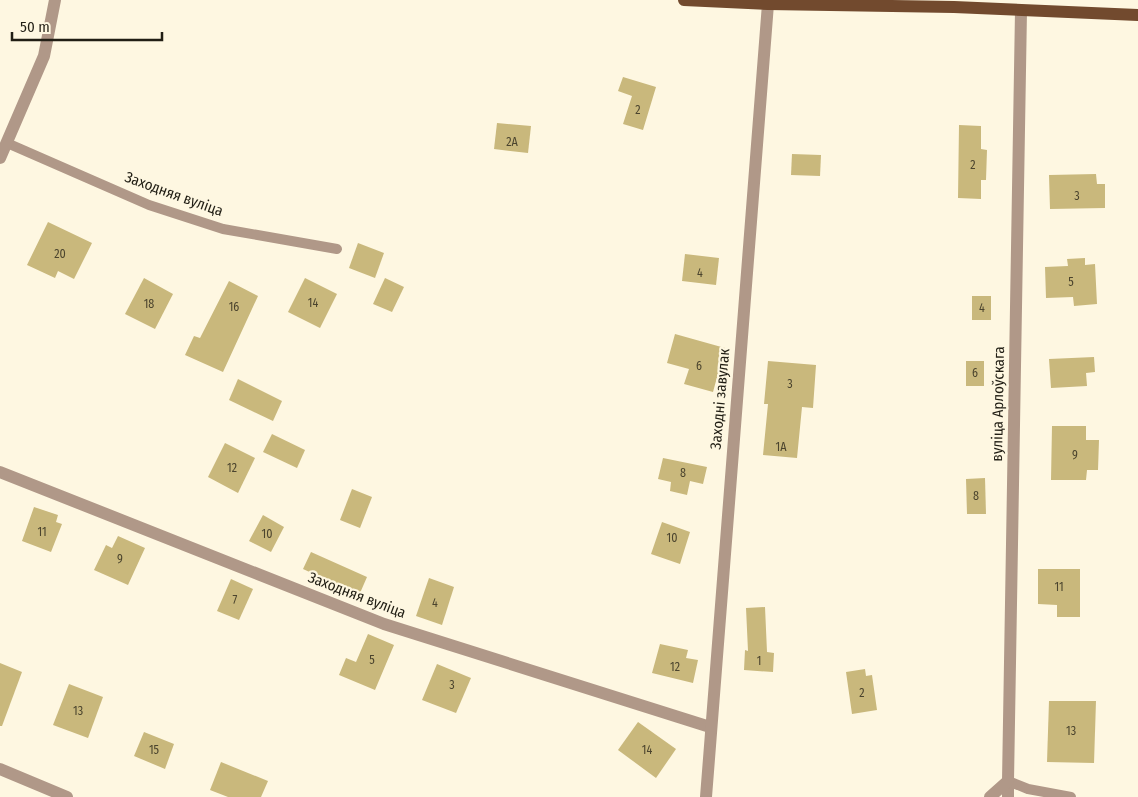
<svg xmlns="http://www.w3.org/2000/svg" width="1138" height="797" font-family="'Fira Sans Condensed',sans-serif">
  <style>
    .building { fill: #c9b87c }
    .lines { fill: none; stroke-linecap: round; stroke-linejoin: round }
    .service { stroke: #b09888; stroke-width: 10 }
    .minor { stroke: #b09888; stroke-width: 12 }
    .tertiary { stroke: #b09888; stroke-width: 12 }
    .primary { stroke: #724a2e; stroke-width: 12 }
    .labels { text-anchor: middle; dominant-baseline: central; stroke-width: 4.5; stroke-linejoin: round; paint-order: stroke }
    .number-label { font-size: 12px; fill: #4b442e }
    .street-label { font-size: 15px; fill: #211e14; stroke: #fef7e1 }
  </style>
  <rect width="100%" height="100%" fill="#fef7e1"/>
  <g class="building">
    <polygon points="623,77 656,87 643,130 623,124 632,96 618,91"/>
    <polygon points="497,123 531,126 528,153 494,149"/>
    <polygon points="959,125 981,126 981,149 987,150 986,180 981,180 981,199 958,198"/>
    <polygon points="792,154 821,155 820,176 791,175"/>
    <polygon points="1096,174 1097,184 1105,184 1105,208 1050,209 1049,175"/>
    <polygon points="48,222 92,243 74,279 58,271 55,278 27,265"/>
    <polygon points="358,243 384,253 375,278 349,268"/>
    <polygon points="685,254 719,258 716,285 682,281"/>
    <polygon points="1085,258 1085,265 1095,264 1097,304 1074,306 1073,297 1046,298 1045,267 1068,266 1067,259"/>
    <polygon points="144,278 173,294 155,329 125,314"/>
    <polygon points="305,278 337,294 320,328 288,312"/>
    <polygon points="385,278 404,287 392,312 373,304"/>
    <polygon points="229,281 258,296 223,372 185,355 194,336 200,338"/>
    <rect x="972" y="296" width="19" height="24"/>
    <polygon points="675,334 725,348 713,392 684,384 689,369 667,363"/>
    <polygon points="1094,357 1095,372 1086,373 1087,386 1051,388 1049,359"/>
    <polygon points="768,361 816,365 813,408 802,407 797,458 763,455 768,404 764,404"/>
    <rect x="966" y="361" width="18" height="25"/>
    <polygon points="238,379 282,401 273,421 229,400"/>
    <polygon points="1052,426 1086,426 1086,440 1099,440 1098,470 1087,470 1086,480 1051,480"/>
    <polygon points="272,434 305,450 297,468 263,452"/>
    <polygon points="225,443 255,458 238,493 208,477"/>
    <polygon points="663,458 707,467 703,484 690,481 687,495 670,491 671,482 658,479"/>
    <polygon points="985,478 986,514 967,514 966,479"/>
    <polygon points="352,489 372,497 360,528 340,520"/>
    <polygon points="34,507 58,515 56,522 62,524 51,552 22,541"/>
    <polygon points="263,515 284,527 271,552 249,541"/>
    <polygon points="662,522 690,532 680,564 651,554"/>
    <polygon points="118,536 145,548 128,585 94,570 106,545 112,548"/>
    <polygon points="311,552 367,577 357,600 327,587 329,581 303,569"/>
    <polygon points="1038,569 1080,569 1080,617 1057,617 1057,605 1038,604"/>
    <polygon points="429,578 454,587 442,625 416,616"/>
    <polygon points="231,579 253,589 239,620 217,611"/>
    <polygon points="765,607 767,652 774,653 773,672 744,670 745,650 748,651 746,608"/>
    <polygon points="368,634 394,645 375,690 339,675 346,658 356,662"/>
    <polygon points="660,644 688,650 686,658 698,660 693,683 652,673"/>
    <polygon points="0,663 22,672 2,726 0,726"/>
    <polygon points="437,664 471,678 456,713 422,700"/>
    <polygon points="865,669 866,676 872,675 877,710 852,714 846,672"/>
    <polygon points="69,684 103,697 88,738 53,725"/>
    <polygon points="1049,701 1096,701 1094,763 1047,762"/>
    <polygon points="638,722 676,749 656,778 618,750"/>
    <polygon points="144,732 174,744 165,769 134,756"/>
    <polygon points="221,762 268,781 261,797 228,797 210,790"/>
  </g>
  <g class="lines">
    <g class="service">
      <polyline points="7,143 149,205 223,229 337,249"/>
      <polyline points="1008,781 1028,789 1071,797"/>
    </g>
    <g class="minor">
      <polyline points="0,158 44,56 55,0"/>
      <polyline points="0,472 384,624 710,727"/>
      <polyline points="0,769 67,797"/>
      <polyline points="706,797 768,4"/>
      <polyline points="1008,797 1008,781"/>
    </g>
    <polyline class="tertiary" points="990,797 1008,781 1021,11"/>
    <polyline class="primary" points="684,0 768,4 954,7 1138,15"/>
  </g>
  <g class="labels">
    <g class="number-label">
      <text x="638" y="110">2</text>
      <text x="512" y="142">2А</text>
      <text x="973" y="165">2</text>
      <text x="1077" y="196">3</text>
      <text x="60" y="254">20</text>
      <text x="700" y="273">4</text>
      <text x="1071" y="282">5</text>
      <text x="313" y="303">14</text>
      <text x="149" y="304">18</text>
      <text x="234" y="307">16</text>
      <text x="982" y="308">4</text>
      <text x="699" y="366">6</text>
      <text x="975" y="373">6</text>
      <text x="790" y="384">3</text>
      <text x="781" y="447">1А</text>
      <text x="1075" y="455">9</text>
      <text x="232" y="468">12</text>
      <text x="683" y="473">8</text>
      <text x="976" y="496">8</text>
      <text x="42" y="532">11</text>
      <text x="267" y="534">10</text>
      <text x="672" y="538">10</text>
      <text x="120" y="559">9</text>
      <text x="1059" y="587">11</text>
      <text x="235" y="600">7</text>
      <text x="435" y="603">4</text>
      <text x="372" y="660">5</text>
      <text x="759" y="661">1</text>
      <text x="675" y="667">12</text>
      <text x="452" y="685">3</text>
      <text x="862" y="693">2</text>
      <text x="78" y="711">13</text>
      <text x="1071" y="731">13</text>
      <text x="154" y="750">15</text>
      <text x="647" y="750">14</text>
    </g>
    <g class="street-label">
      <text transform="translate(174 194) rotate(20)">Заходняя вуліца</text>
      <text transform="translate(720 399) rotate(-85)">Заходні завулак</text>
      <text transform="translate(998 404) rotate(-89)">вуліца Арлоўскага</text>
      <text transform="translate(357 595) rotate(21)">Заходняя вуліца</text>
    </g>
  </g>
  <path d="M12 32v8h150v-8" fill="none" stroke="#211e14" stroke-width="2.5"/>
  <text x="20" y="32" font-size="15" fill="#211e14" stroke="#fef7e1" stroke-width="4" paint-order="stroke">50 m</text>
</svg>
